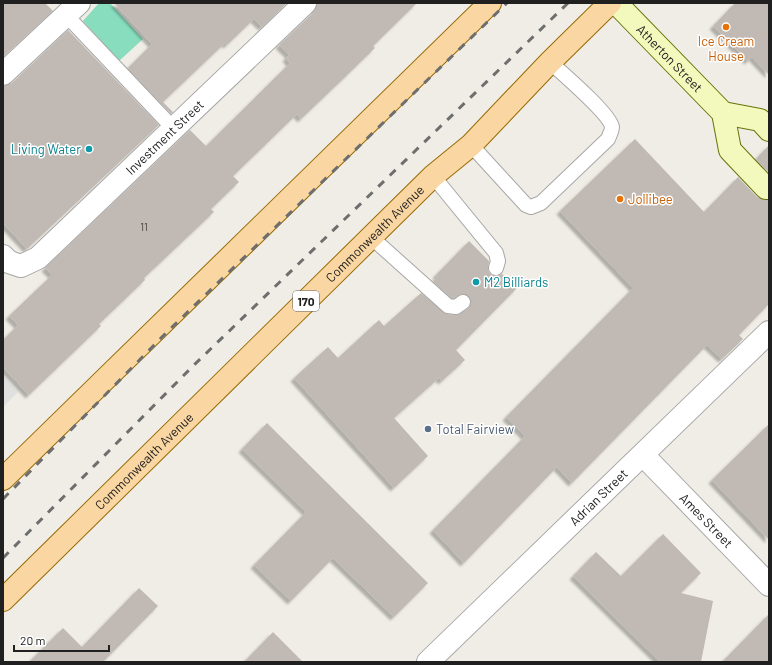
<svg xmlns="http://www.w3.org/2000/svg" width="772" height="665" font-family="Barlow,sans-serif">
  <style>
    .pitch { fill: #87ddbe }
    .parking { fill: #e0e0e0 }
    .building { fill: #c1b9b3; filter: url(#shadow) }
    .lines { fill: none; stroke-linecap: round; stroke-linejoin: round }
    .lane-casing { stroke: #a7a7a7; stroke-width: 16 }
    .street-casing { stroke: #a7a7a7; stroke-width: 24 }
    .secondary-casing { stroke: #667508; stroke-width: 24 }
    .primary-casing { stroke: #976b04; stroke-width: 24 }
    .lane { stroke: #fff; stroke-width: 14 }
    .street { stroke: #fff; stroke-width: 22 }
    .secondary { stroke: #f3f8bc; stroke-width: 22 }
    .primary { stroke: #f9d6a2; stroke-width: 22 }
    .rail { stroke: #6e6e6e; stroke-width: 3; stroke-dasharray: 8 8; stroke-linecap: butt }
    .food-dot { fill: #e8710a; stroke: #fff; stroke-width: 1.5 }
    .culture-dot { fill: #0f9aa8; stroke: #fff; stroke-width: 1.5 }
    .service-dot { fill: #5c6f8a; stroke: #fff; stroke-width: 1.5 }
    .labels { text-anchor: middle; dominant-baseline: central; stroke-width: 3; stroke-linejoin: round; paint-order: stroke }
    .number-label { font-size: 11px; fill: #484645 }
    .shield { fill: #fff; stroke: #636363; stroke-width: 1 }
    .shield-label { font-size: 12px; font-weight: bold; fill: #202020 }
    .food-label { font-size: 13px; fill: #c56008; stroke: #fff }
    .street-label { font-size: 13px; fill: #202020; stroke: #fff }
    .culture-label { font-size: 13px; fill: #0d838f; stroke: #fff; text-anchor: end }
    .service-label { font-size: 13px; fill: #4e5e75; stroke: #fff; text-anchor: start }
  </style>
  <defs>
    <filter id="shadow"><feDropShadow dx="-3.5" dy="3.5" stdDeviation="1" flood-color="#0004"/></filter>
  </defs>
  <rect width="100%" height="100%" fill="#f0ede6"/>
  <polygon class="pitch" points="99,3 110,3 143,39 119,61 83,21"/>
  <polygon class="parking" points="3,376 18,392 3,407"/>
  <g class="building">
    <polygon points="3,3 45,3 53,11 3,57"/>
    <polygon points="114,3 287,3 262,27 254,19 227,45 225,43 163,102 173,112 171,114 128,68 152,44"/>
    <polygon points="317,3 417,3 373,46 375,48 344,78 301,119 297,114 233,176 239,182 211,209 214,212 144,278 145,280 99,324 101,326 29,395 3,367 3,340 18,325 9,316 52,275 45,268 190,130 206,146 290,63 286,58 289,55 279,45 314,12"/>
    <polygon points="735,3 769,3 769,75 752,57 748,61 713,26"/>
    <polygon points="68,30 159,125 27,249 3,223 3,86 12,83"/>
    <polygon points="635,139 704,212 738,177 757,197 769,200 769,304 739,335 743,339 722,359 707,345 572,483 557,467 464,563 433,530 525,436 506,417 633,288 560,211"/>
    <polygon points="769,145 769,173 756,159"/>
    <polygon points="469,241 489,261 488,270 490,274 498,276 502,274 517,288 456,350 465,360 442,381 439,378 394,418 428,456 394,488 294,378 328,347 338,358 379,320 384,326 421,293 447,314 456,315 468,309 471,302 467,294 462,294 452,298 433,281 438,277 436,275"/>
    <polygon points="267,423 428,583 394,617 333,558 291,601 254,565 306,512 242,449"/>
    <polygon points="769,424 769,540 712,480"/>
    <polygon points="663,534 701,573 681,593 713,601 701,662 660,662 573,576 596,552 621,576"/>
    <polygon points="139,588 158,606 103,662 29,662 63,628 82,647"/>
    <polygon points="769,614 769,662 722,662"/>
    <polygon points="273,632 303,662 244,662"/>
  </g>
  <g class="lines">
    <defs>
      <g id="lane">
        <polyline points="66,15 174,129"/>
        <path d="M471 145 526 205 531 207 541 203 608 139C609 136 612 131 612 127 610 114 562 73 550 62"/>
        <polyline points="433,176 496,253 498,261 496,268"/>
        <polyline points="371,237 448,306 456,307 463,302"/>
      </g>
      <g id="street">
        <polyline points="3,74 79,3"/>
        <path id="s1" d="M3 256 9 262 21 266 38 258 305 3"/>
        <path id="s2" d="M643 455 769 585"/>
        <path id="s3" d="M428 662 769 332"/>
      </g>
      <g id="secondary">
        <path id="s4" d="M616 3 723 113 730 150 766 188H769"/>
        <polyline points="723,113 760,120 769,130"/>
      </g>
      <g id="primary">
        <polyline points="3,479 490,3"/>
        <path id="s5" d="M3 600 433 176 471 145 550 62 610 3"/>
      </g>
    </defs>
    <use href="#lane" class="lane-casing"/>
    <use href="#street" class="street-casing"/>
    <use href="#secondary" class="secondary-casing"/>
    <use href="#primary" class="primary-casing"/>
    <use href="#lane" class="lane"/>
    <use href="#street" class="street"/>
    <use href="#secondary" class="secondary"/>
    <use href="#primary" class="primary"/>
    <g class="rail">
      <polyline points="3,499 166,333 507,3"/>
      <polyline points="3,558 193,366 568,3"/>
    </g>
  </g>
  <g class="food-dot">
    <circle cx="726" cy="27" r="4"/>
    <circle cx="620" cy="199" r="4"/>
  </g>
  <g class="culture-dot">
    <circle cx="89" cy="149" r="4"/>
    <circle cx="476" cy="282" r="4"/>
  </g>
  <circle class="service-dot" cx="428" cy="429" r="4"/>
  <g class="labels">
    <g class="number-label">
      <text x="144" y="226">11</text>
    </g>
    <rect class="shield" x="293" y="291" width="26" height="20" rx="3"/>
    <g class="shield-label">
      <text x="306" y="301">170</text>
    </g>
    <g class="food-label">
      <text x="726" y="41">Ice Cream<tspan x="726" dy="15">House</tspan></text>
      <text x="628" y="199" text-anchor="start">Jollibee</text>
    </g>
    <g class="street-label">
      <text stroke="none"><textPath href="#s4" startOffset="77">Atherton Street</textPath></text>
      <text stroke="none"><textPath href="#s1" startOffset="215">Investment Street</textPath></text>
      <text stroke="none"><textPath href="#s5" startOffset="522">Commonwealth Avenue</textPath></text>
      <text stroke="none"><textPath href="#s5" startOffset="198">Commonwealth Avenue</textPath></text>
      <text stroke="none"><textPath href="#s3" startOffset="237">Adrian Street</textPath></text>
      <text stroke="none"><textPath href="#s2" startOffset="91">Ames Street</textPath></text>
    </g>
    <g class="culture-label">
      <text x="81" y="149">Living Water</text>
      <text x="484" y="282" text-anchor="start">M2 Billiards</text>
    </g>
    <g class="service-label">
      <text x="436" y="429">Total Fairview</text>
    </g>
  </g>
  <rect width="772" height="665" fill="none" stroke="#202020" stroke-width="8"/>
  <path d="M14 645v6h95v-6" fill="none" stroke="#202020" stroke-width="2"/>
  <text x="20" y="645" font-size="12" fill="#202020" stroke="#ffffff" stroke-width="3" paint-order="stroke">20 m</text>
</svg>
